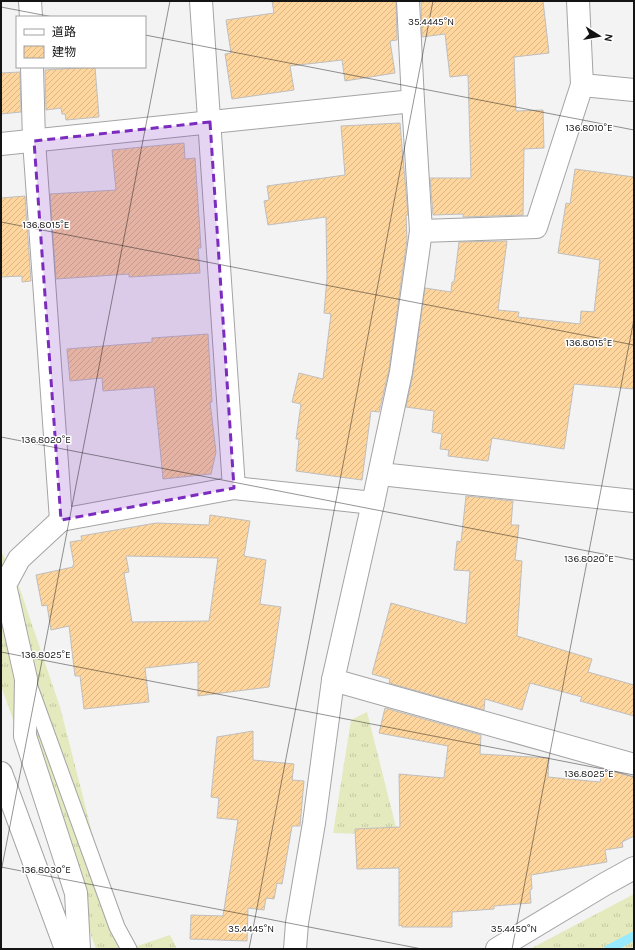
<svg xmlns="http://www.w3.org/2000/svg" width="635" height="950" font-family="Karla,'Noto Sans JP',sans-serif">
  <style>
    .grass { fill: url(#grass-tufts) }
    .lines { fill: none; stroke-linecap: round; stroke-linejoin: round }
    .stream { stroke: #98ebfe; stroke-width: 9 }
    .building { fill: url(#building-hatch); stroke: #c0bfbe; fill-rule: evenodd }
    .service-casing { stroke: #a4a4a6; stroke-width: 17 }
    .minor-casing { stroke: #a4a4a6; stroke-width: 24 }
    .primary-casing { stroke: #a4a4a6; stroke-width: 24 }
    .service { stroke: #fff; stroke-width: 15 }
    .minor { stroke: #fff; stroke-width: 22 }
    .primary { stroke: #fff; stroke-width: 22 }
    .marked { fill: #7b2cbf; fill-opacity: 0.2; stroke: #7b2cbf; stroke-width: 3; stroke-dasharray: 8 5; stroke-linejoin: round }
    .ticks { fill: none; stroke: #141415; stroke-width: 1; stroke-opacity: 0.45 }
    .ticks-label { font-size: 10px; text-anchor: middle; fill: #141415; stroke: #fff; stroke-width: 3; stroke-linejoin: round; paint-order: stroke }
  </style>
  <defs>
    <pattern id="grass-tufts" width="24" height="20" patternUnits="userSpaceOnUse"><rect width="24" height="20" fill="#e4eabe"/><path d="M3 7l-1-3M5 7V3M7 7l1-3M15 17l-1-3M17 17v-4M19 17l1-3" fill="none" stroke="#c3c8a2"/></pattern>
    <pattern id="building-hatch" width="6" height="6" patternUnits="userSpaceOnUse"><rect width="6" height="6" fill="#fed59d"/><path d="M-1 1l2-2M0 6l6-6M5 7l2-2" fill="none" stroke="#d9b686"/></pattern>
  </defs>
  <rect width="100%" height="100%" fill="#f3f3f4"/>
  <g class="grass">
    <polygon points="1,551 20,589 60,707 122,949 96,949 1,686"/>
    <polygon points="367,712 398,835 333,833 351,720"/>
    <polygon points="634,894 634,949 530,949"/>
    <polygon points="170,935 177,949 128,949"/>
  </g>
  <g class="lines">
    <polyline class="stream" points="609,949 634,936"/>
  </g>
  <g class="building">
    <polygon points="272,1 396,1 397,40 390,41 395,73 345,81 342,60 290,66 294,90 232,99 225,54 231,53 226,20 274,13"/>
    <polygon points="421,1 543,1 549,53 514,57 516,111 543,110 544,148 524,149 523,215 463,217 463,214 433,215 430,178 471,178 468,75 450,77 445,34 422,37"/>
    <polygon points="95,67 99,117 66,120 65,114 62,114 61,108 46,110 45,70"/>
    <polygon points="20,72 21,112 1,114 1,73"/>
    <polygon points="400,123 408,215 406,215 407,240 389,370 379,412 371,411 362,480 296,471 299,439 296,439 301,404 292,402 299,373 323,379 331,314 324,313 327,278 326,217 268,225 264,201 269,200 267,186 345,175 341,126"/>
    <polygon points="184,143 185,159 195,158 201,248 198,248 200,273 129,277 129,274 56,279 50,194 116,190 112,150"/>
    <polygon points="575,169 634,177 634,389 574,384 564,449 492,438 488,461 448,456 449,450 440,449 442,434 432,432 434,411 406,407 413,374 425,288 451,292 452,282 454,282 459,242 507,241 498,310 519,312 518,317 580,324 581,311 594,312 600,260 558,253 566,203 570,204"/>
    <polygon points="25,196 31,281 22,282 22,276 1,277 1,198"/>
    <polygon points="208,334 212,402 210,402 216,452 211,474 163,479 154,387 103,391 102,378 70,381 67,349 152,342 152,338"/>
    <polygon points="466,496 513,501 511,525 519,525 515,560 522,561 517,636 592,659 588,672 634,685 634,716 580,701 582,697 530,683 522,710 485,699 484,710 389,683 390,679 372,674 391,603 466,624 470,571 454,570 457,541 461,542"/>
    <path d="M210 515 250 521 244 556 266 560 260 604 281 607 269 687 198 696V662L145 668 149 702 84 709 80 676H75L69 626 51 630 47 605 42 606 36 575 73 567V565H74L70 542 82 540 81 536 156 523 209 525ZM126 556 218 558 209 621 132 622 124 573 129 572Z"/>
    <polygon points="385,708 481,735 480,754 549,758 548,777 600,782 603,769 634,777 634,836 622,842 623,847 605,850 607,862 531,875 532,889 530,890 531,903 494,906 494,909 452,912 452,927 402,927 402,925 399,926 399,868 357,869 355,829 400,827 399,774 444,778 448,746 379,733"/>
    <polygon points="253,731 253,760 294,764 292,780 304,781 300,826 292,826 282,884 277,883 274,899 266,898 264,910 248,908 247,941 190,939 191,915 223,916 238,820 217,818 219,798 211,797 217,737"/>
  </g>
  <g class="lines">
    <defs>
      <polyline id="service" points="30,687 117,927 129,949"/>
      <g id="minor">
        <polyline points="30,1 31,17"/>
        <polyline points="201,1 234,488"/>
        <polyline points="578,1 582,85 634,90"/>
        <polyline points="32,67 34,141 61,520 234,488 373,503"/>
        <polyline points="1,144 413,101"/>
        <polyline points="421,231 536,227 582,85"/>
        <polyline points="380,474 634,501"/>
        <polyline points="61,520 19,559 5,585 26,679 25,736 76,893 79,949"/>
        <polyline points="333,680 634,765"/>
        <polyline points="295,949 297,923 314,823 333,680 373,503 401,372 421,231 413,101 408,1"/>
        <polyline points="497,949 605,884 634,868"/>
      </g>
      <polyline id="primary" points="1,773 66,949"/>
    </defs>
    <use href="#service" class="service-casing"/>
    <use href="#minor" class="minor-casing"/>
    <use href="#primary" class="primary-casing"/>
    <use href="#service" class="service"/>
    <use href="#minor" class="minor"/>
    <use href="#primary" class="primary"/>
  </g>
  <path class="marked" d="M210 122 234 488 61 520 34 141Z"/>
  <path class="ticks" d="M1 7 53 17M145 35 634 130M1 222 634 345M1 437 634 560M1 652 634 775M1 867 422 949M1 872 170 1M249 949 433 1M512 949 634 319"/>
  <g class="ticks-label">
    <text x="431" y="25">35.4445°N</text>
    <text x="589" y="131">136.8010°E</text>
    <text x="46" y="228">136.8015°E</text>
    <text x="589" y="346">136.8015°E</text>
    <text x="46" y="443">136.8020°E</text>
    <text x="589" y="562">136.8020°E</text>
    <text x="46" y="658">136.8025°E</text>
    <text x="589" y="777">136.8025°E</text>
    <text x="46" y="873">136.8030°E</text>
    <text x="251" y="932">35.4445°N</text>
    <text x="514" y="932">35.4450°N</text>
  </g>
  <rect width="635" height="950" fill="none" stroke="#141415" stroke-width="4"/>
  <rect x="16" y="16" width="130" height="52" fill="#ffffff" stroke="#a1a1a1"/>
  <rect x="24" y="29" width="20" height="6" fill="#ffffff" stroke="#a1a1a1"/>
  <text x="52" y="36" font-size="12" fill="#141415">道路</text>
  <rect x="24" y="46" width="20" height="12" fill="url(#building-hatch)" stroke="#a1a1a1"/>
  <text x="52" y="56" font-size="12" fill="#141415">建物</text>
  <g transform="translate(599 36) rotate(101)" stroke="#ffffff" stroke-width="3" paint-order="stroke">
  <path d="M0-3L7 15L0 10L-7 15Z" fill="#141415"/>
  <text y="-6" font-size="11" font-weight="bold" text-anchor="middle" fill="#141415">N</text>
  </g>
</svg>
